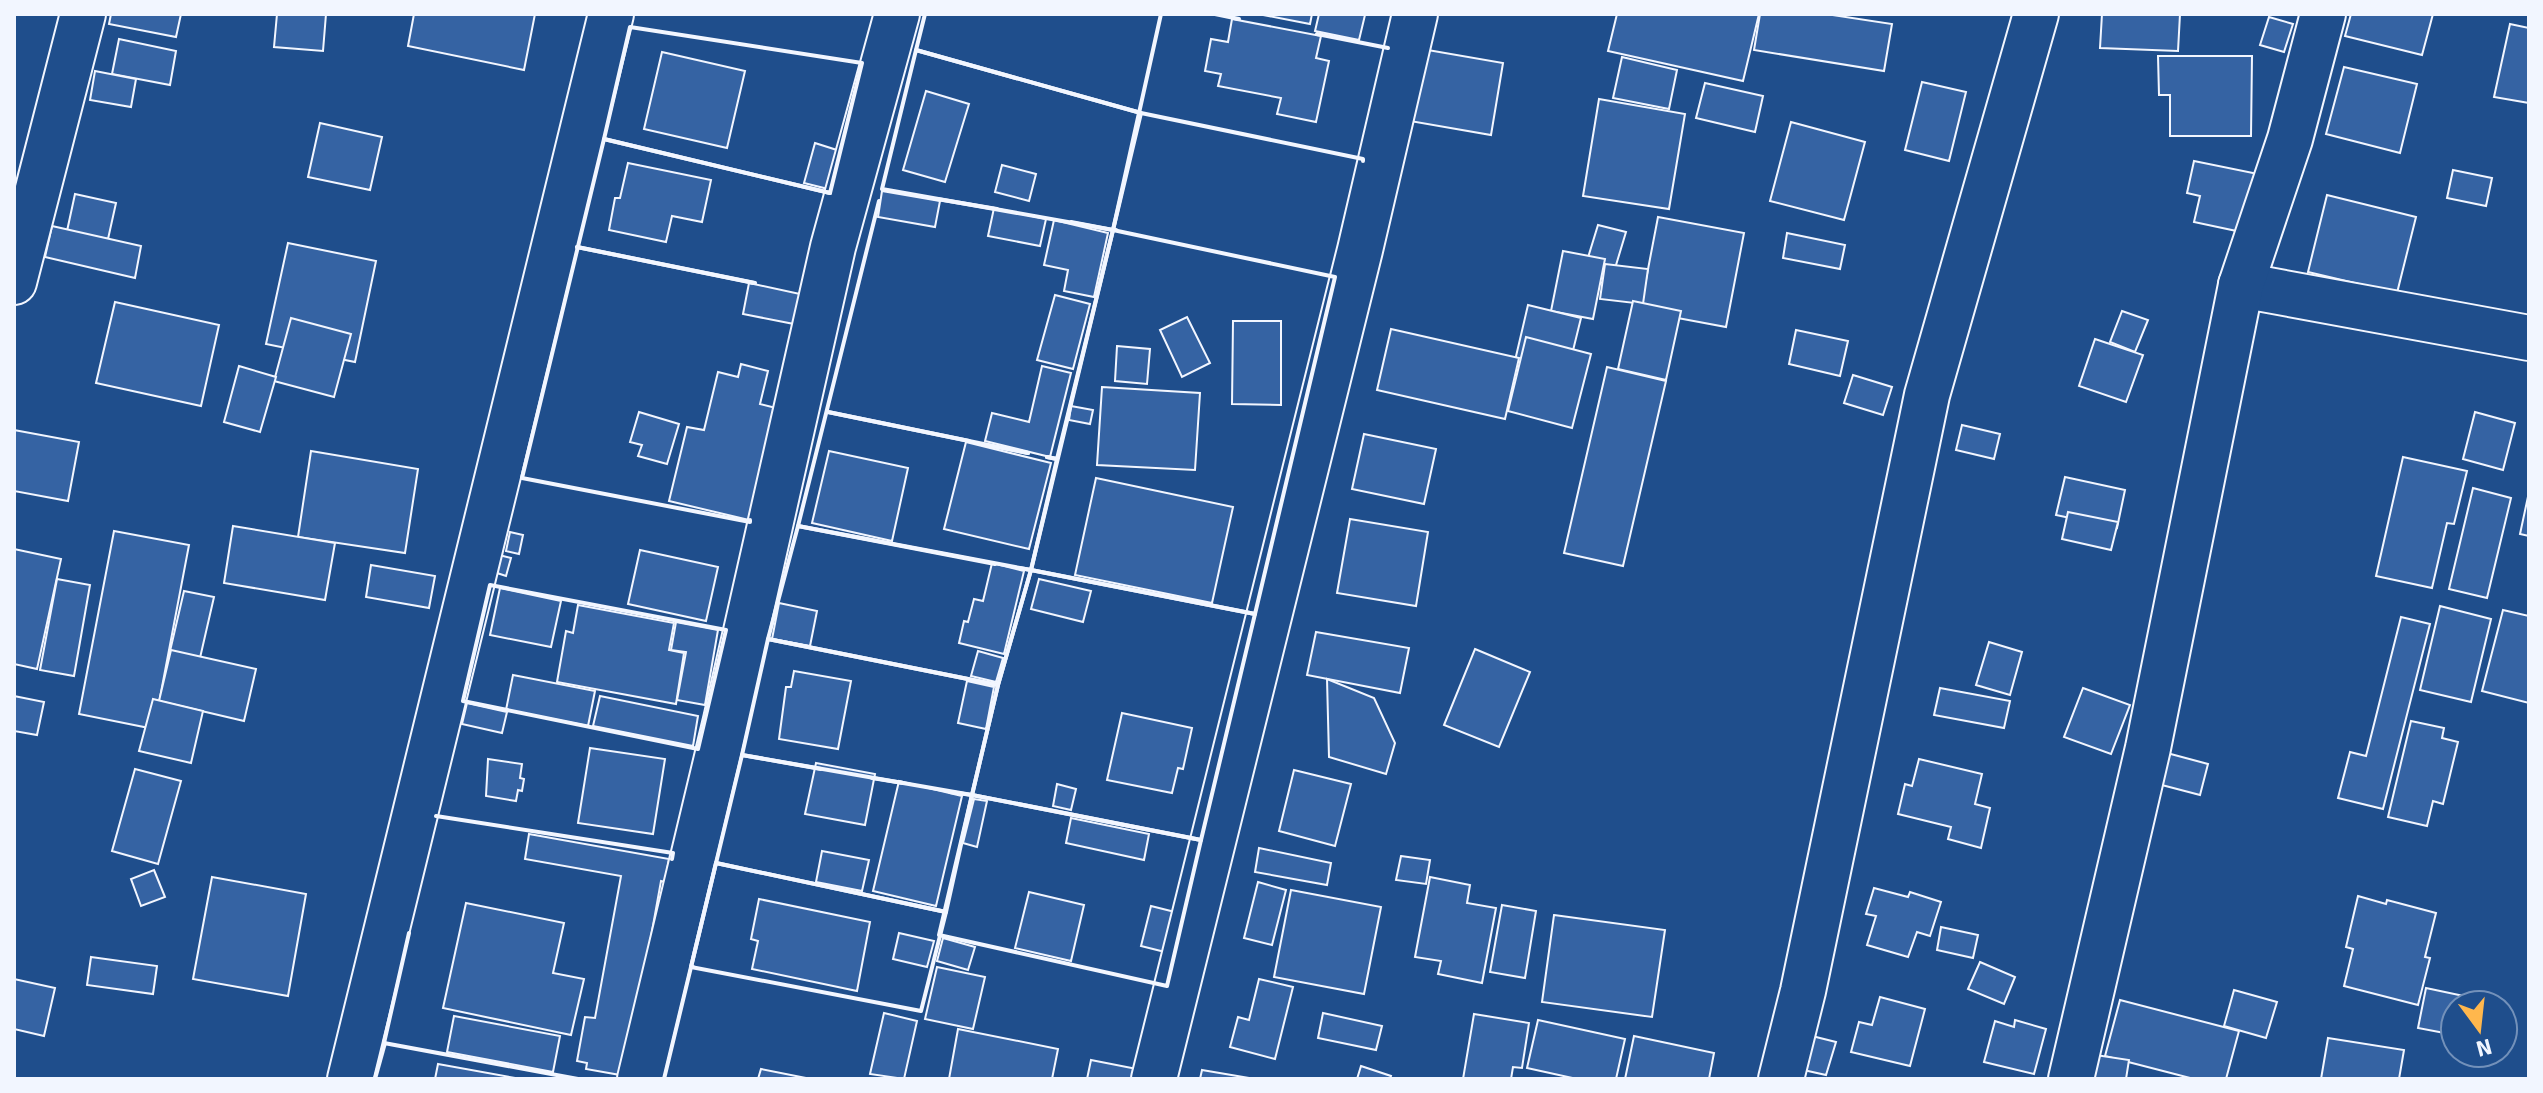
<svg xmlns="http://www.w3.org/2000/svg" width="2543" height="1093" font-family="Signika,sans-serif">
  <style>
    .building { fill: #3563a3; stroke: #f2f6ff; stroke-width: 2 }
    .lines { fill: none; stroke-linecap: round; stroke-linejoin: round }
    .street-casing { stroke: #f2f6ff; stroke-width: 48 }
    .street { stroke: #1f4e8c; stroke-width: 44 }
    .wall { stroke: #f2f6ff; stroke-width: 4 }
  </style>
  <rect width="100%" height="100%" fill="#1f4e8c"/>
  <g class="building">
    <polygon points="111,14 181,14 176,37 109,24"/>
    <polygon points="277,14 326,14 323,51 274,47"/>
    <polygon points="414,14 535,14 524,70 408,46"/>
    <polygon points="1258,14 1312,14 1310,24"/>
    <polygon points="1319,14 1365,15 1359,40 1315,31"/>
    <polygon points="1617,14 1759,14 1743,81 1608,51"/>
    <polygon points="1760,14 1826,14 1892,24 1884,71 1754,50"/>
    <polygon points="2102,14 2180,14 2178,51 2100,48"/>
    <polygon points="2351,14 2433,14 2422,55 2345,36"/>
    <polygon points="2269,17 2293,24 2284,52 2260,45"/>
    <polygon points="1232,19 1321,36 1316,58 1329,61 1316,122 1277,114 1281,98 1218,86 1221,74 1205,71 1211,39 1228,42"/>
    <polygon points="2510,24 2529,28 2529,103 2494,97"/>
    <polygon points="119,39 176,51 170,85 112,74"/>
    <polygon points="1422,49 1503,63 1491,135 1410,121"/>
    <polygon points="662,52 745,71 727,148 644,129"/>
    <polygon points="2158,56 2252,56 2251,136 2170,136 2170,95 2159,95"/>
    <polygon points="1622,57 1677,70 1669,109 1613,98"/>
    <polygon points="2344,67 2417,84 2400,153 2326,134"/>
    <polygon points="95,71 136,79 131,107 90,100"/>
    <polygon points="1922,82 1966,92 1949,161 1905,150"/>
    <polygon points="1705,83 1763,96 1755,132 1696,118"/>
    <polygon points="926,91 969,104 945,182 903,170"/>
    <polygon points="1599,99 1685,114 1669,209 1583,196"/>
    <polygon points="1791,122 1865,142 1844,220 1770,201"/>
    <polygon points="320,123 382,137 370,190 308,177"/>
    <polygon points="815,143 840,151 828,189 804,183"/>
    <polygon points="2194,161 2258,174 2246,233 2194,222 2200,196 2187,193"/>
    <polygon points="628,163 711,180 702,222 672,216 666,242 609,230 615,198 620,198"/>
    <polygon points="1002,165 1036,174 1029,201 995,192"/>
    <polygon points="2453,170 2492,178 2486,206 2447,198"/>
    <polygon points="882,191 940,201 935,227 878,217"/>
    <polygon points="75,194 116,203 108,239 67,231"/>
    <polygon points="2327,195 2416,217 2397,293 2308,272"/>
    <polygon points="994,208 1046,219 1040,246 988,236"/>
    <polygon points="1658,217 1744,233 1726,327 1640,311"/>
    <polygon points="1054,220 1108,233 1094,297 1064,291 1068,270 1044,265"/>
    <polygon points="1598,225 1626,232 1610,285 1582,277"/>
    <polygon points="52,226 141,246 135,278 45,257"/>
    <polygon points="1787,233 1845,245 1840,269 1783,258"/>
    <polygon points="288,243 376,261 355,362 266,344"/>
    <polygon points="1563,251 1605,259 1593,319 1551,311"/>
    <polygon points="1605,264 1648,269 1643,304 1600,299"/>
    <polygon points="749,283 800,294 794,324 743,314"/>
    <polygon points="1055,295 1090,304 1073,369 1037,360"/>
    <polygon points="1633,301 1681,311 1666,380 1618,369"/>
    <polygon points="115,302 219,325 201,406 96,383"/>
    <polygon points="1528,305 1581,318 1565,383 1513,369"/>
    <polygon points="2122,311 2148,320 2135,352 2110,342"/>
    <polygon points="1187,317 1210,363 1182,377 1160,330"/>
    <polygon points="291,318 351,334 334,397 274,381"/>
    <polygon points="1233,321 1281,321 1281,405 1232,404"/>
    <polygon points="1391,329 1519,358 1505,419 1377,390"/>
    <polygon points="1796,330 1848,341 1840,376 1789,364"/>
    <polygon points="1526,337 1591,354 1572,428 1508,411"/>
    <polygon points="2095,339 2143,355 2126,402 2079,386"/>
    <polygon points="1117,346 1150,349 1147,384 1115,381"/>
    <polygon points="741,364 768,371 760,404 776,408 749,520 669,501 687,427 704,430 718,372 738,377"/>
    <polygon points="239,366 276,377 260,432 224,422"/>
    <polygon points="1042,366 1071,373 1050,457 985,441 992,413 1029,422"/>
    <polygon points="1607,367 1666,381 1623,566 1564,553"/>
    <polygon points="1853,375 1892,387 1883,415 1844,403"/>
    <polygon points="1102,387 1200,393 1195,470 1097,465"/>
    <polygon points="1071,406 1093,410 1090,424 1069,420"/>
    <polygon points="639,412 679,424 667,464 638,456 642,445 630,442"/>
    <polygon points="2475,412 2515,423 2503,470 2463,459"/>
    <polygon points="1962,425 2000,434 1994,459 1956,450"/>
    <polygon points="14,430 79,442 68,501 14,491"/>
    <polygon points="1364,434 1436,449 1424,504 1352,489"/>
    <polygon points="966,442 1051,463 1029,549 944,529"/>
    <polygon points="311,451 418,469 405,553 298,537"/>
    <polygon points="829,451 908,468 892,541 812,523"/>
    <polygon points="2403,457 2467,471 2454,524 2447,523 2432,588 2376,576"/>
    <polygon points="2065,477 2125,490 2117,528 2056,515"/>
    <polygon points="1096,478 1233,507 1212,603 1075,575"/>
    <polygon points="2473,488 2511,498 2487,598 2449,589"/>
    <polygon points="2529,492 2529,536 2520,534"/>
    <polygon points="2068,512 2118,522 2111,550 2062,539"/>
    <polygon points="1350,519 1428,532 1416,606 1337,593"/>
    <polygon points="233,526 335,543 325,600 224,583"/>
    <polygon points="114,531 189,545 154,729 79,714"/>
    <polygon points="510,532 523,535 519,554 506,551"/>
    <polygon points="14,549 61,559 37,669 14,664"/>
    <polygon points="640,550 718,567 706,621 628,604"/>
    <polygon points="499,555 511,558 506,576 494,572"/>
    <polygon points="992,563 1024,571 1004,654 959,643 964,621 968,622 974,599 983,601"/>
    <polygon points="371,565 435,576 429,608 366,597"/>
    <polygon points="57,579 90,585 74,676 40,670"/>
    <polygon points="1039,579 1091,591 1083,622 1031,609"/>
    <polygon points="500,588 561,601 551,647 490,635"/>
    <polygon points="184,591 214,597 197,671 167,664"/>
    <polygon points="779,603 817,611 810,646 772,639"/>
    <polygon points="578,605 674,623 669,650 684,653 676,704 557,682 566,631 573,633"/>
    <polygon points="2440,606 2491,619 2471,702 2420,690"/>
    <polygon points="2503,610 2529,616 2529,703 2482,691"/>
    <polygon points="2401,617 2430,624 2383,809 2338,798 2350,752 2366,756"/>
    <polygon points="676,622 718,630 705,705 677,700 686,652 671,650"/>
    <polygon points="1316,632 1409,648 1400,693 1307,675"/>
    <polygon points="1989,642 2022,652 2010,695 1976,685"/>
    <polygon points="1475,649 1530,672 1499,747 1444,725"/>
    <polygon points="171,650 256,669 244,721 159,701"/>
    <polygon points="978,651 1003,658 996,682 971,676"/>
    <polygon points="794,671 851,681 838,749 779,739 786,687 791,687"/>
    <polygon points="513,675 595,691 588,726 506,710"/>
    <polygon points="1327,679 1374,698 1395,743 1386,774 1329,757"/>
    <polygon points="967,681 994,687 986,729 958,723"/>
    <polygon points="1940,688 2010,701 2004,728 1934,715"/>
    <polygon points="2083,688 2130,705 2111,754 2064,737"/>
    <polygon points="14,696 44,702 37,735 14,731"/>
    <polygon points="600,696 698,716 693,746 593,726"/>
    <polygon points="153,699 203,711 191,763 139,751"/>
    <polygon points="467,703 507,712 502,733 462,724"/>
    <polygon points="1122,713 1192,728 1183,769 1178,768 1172,793 1107,780"/>
    <polygon points="2411,721 2444,728 2442,738 2458,742 2443,804 2433,801 2427,826 2388,817"/>
    <polygon points="590,748 665,759 653,834 578,823"/>
    <polygon points="2167,753 2208,764 2200,795 2158,784"/>
    <polygon points="488,759 522,764 520,778 524,779 522,791 518,790 516,801 486,796"/>
    <polygon points="1919,759 1982,774 1975,804 1990,808 1981,848 1948,839 1951,827 1898,814 1905,784 1912,786"/>
    <polygon points="816,763 875,774 865,825 805,814"/>
    <polygon points="135,769 181,781 158,864 112,851"/>
    <polygon points="1294,770 1351,784 1335,846 1279,831"/>
    <polygon points="899,781 962,796 936,906 873,891"/>
    <polygon points="1057,784 1076,789 1071,810 1053,806"/>
    <polygon points="974,799 987,801 977,847 963,843"/>
    <polygon points="1071,818 1149,834 1144,860 1066,843"/>
    <polygon points="529,834 669,859 665,882 661,881 626,1076 586,1069 587,1063 577,1061 585,1017 595,1018 621,876 525,859"/>
    <polygon points="1259,848 1331,863 1327,885 1255,872"/>
    <polygon points="822,851 869,860 862,891 816,882"/>
    <polygon points="1401,856 1430,860 1426,884 1396,880"/>
    <polygon points="154,870 165,897 141,906 131,879"/>
    <polygon points="212,877 306,894 288,996 193,979"/>
    <polygon points="1430,877 1470,885 1467,903 1496,908 1482,983 1438,974 1441,961 1415,957"/>
    <polygon points="1258,882 1286,890 1272,945 1244,938"/>
    <polygon points="1874,888 1908,897 1910,892 1941,902 1930,936 1917,932 1908,957 1867,945 1876,916 1866,914"/>
    <polygon points="1291,890 1381,907 1364,994 1274,977"/>
    <polygon points="1029,892 1084,905 1071,961 1015,948"/>
    <polygon points="2358,896 2386,904 2387,900 2436,913 2425,957 2430,958 2418,1005 2344,986 2353,949 2346,947"/>
    <polygon points="759,899 870,922 857,991 752,969 758,941 751,939"/>
    <polygon points="466,903 564,923 553,973 584,979 571,1035 443,1008"/>
    <polygon points="1502,905 1536,911 1525,978 1490,972"/>
    <polygon points="1151,906 1183,914 1173,954 1141,946"/>
    <polygon points="1554,915 1665,930 1652,1017 1542,1002"/>
    <polygon points="1941,927 1978,935 1973,958 1937,950"/>
    <polygon points="899,933 934,941 927,967 893,959"/>
    <polygon points="943,938 975,947 968,970 937,961"/>
    <polygon points="91,957 157,966 153,994 87,985"/>
    <polygon points="1980,962 2015,977 2004,1004 1968,989"/>
    <polygon points="937,967 985,977 973,1029 925,1019"/>
    <polygon points="14,979 55,988 44,1036 14,1029"/>
    <polygon points="1259,979 1293,987 1275,1059 1230,1047 1238,1017 1249,1020"/>
    <polygon points="2426,988 2497,1003 2497,1005 2455,1005 2455,1035 2418,1028"/>
    <polygon points="2234,990 2277,1002 2266,1038 2224,1026"/>
    <polygon points="1880,997 1925,1009 1910,1066 1851,1052 1859,1022 1872,1025"/>
    <polygon points="2120,1000 2239,1031 2226,1079 2194,1079 2105,1056"/>
    <polygon points="884,1013 917,1021 904,1079 870,1074"/>
    <polygon points="1323,1013 1382,1026 1376,1050 1318,1038"/>
    <polygon points="1474,1014 1529,1023 1522,1068 1513,1067 1511,1079 1463,1079"/>
    <polygon points="454,1016 560,1036 553,1072 447,1052"/>
    <polygon points="1538,1020 1625,1039 1616,1079 1577,1079 1527,1068"/>
    <polygon points="2015,1020 2046,1029 2034,1074 1984,1062 1995,1021 2014,1027"/>
    <polygon points="958,1029 1058,1049 1052,1079 949,1079"/>
    <polygon points="1808,1035 1836,1042 1826,1075 1799,1069"/>
    <polygon points="1634,1036 1714,1053 1709,1079 1625,1079"/>
    <polygon points="2328,1038 2404,1050 2399,1079 2321,1079"/>
    <polygon points="2089,1054 2129,1060 2126,1079 2085,1079"/>
    <polygon points="1091,1060 1142,1070 1140,1079 1087,1079"/>
    <polygon points="438,1064 521,1079 435,1079"/>
    <polygon points="1361,1066 1391,1076 1390,1079 1357,1079"/>
    <polygon points="761,1069 811,1079 758,1079"/>
    <polygon points="1202,1070 1255,1079 1200,1079"/>
  </g>
  <g class="lines">
    <defs>
      <g id="street">
        <polyline points="14,282 83,14"/>
        <polyline points="2241,285 2529,338"/>
        <polyline points="350,1079 611,14"/>
        <polyline points="640,1079 726,720 833,247 897,14"/>
        <polyline points="1154,1079 1360,250 1415,14"/>
        <polyline points="1781,1079 1803,991 1927,395 2036,14"/>
        <polyline points="2071,1079 2148,748 2241,285 2290,139 2323,14"/>
      </g>
    </defs>
    <use href="#street" class="street-casing"/>
    <use href="#street" class="street"/>
    <g class="wall">
      <polyline points="925,14 916,50 1141,113 1363,159 1363,161"/>
      <polyline points="1215,14 1239,19"/>
      <polygon points="630,27 862,63 830,193 604,139"/>
      <polyline points="1317,34 1388,48"/>
      <polygon points="916,50 1141,113 1113,230 882,189"/>
      <polyline points="937,199 997,209"/>
      <polyline points="879,201 798,526 995,564"/>
      <polygon points="1113,230 1335,277 1255,614 1031,570"/>
      <polyline points="1116,230 1113,230 1161,14"/>
      <polyline points="577,247 754,283"/>
      <polyline points="577,247 755,283"/>
      <polyline points="828,412 969,441"/>
      <polyline points="828,412 1028,453"/>
      <polyline points="981,444 1028,453"/>
      <polyline points="1047,457 1057,459 1113,230 1071,222"/>
      <polyline points="750,520 750,522 522,478 604,139 830,193"/>
      <polygon points="798,526 1031,570 998,685 768,639"/>
      <polyline points="1019,568 1031,570 1057,459 1047,457"/>
      <polygon points="1031,570 1255,614 1201,840 972,795 998,685"/>
      <polygon points="490,585 726,630 698,749 463,701"/>
      <polygon points="768,639 998,685 972,795 742,755"/>
      <polyline points="872,778 903,783"/>
      <polygon points="972,795 1201,840 1167,986 939,935"/>
      <polyline points="436,816 673,853 672,859"/>
      <polyline points="716,863 946,912 972,795 950,792"/>
      <polygon points="716,863 946,912 921,1011 691,967"/>
      <polyline points="409,933 384,1043 578,1079"/>
      <polyline points="691,967 742,755 821,769"/>
      <polyline points="375,1079 385,1043"/>
      <polyline points="664,1079 691,967 693,967"/>
    </g>
  </g>
  <rect width="2543" height="1093" fill="none" stroke="#f2f6ff" stroke-width="32"/>
  <g transform="translate(2479 1029) rotate(165)"><circle r="38" fill="#1f4e8c" stroke="#7391ba" stroke-width="2"/>
  <path d="M0-6L14 30L0 20L-14 30Z" fill="#ffb74d"/>
  <text y="-12" font-size="22" font-weight="bold" text-anchor="middle" fill="#f2f6ff">N</text>
  </g>
</svg>
